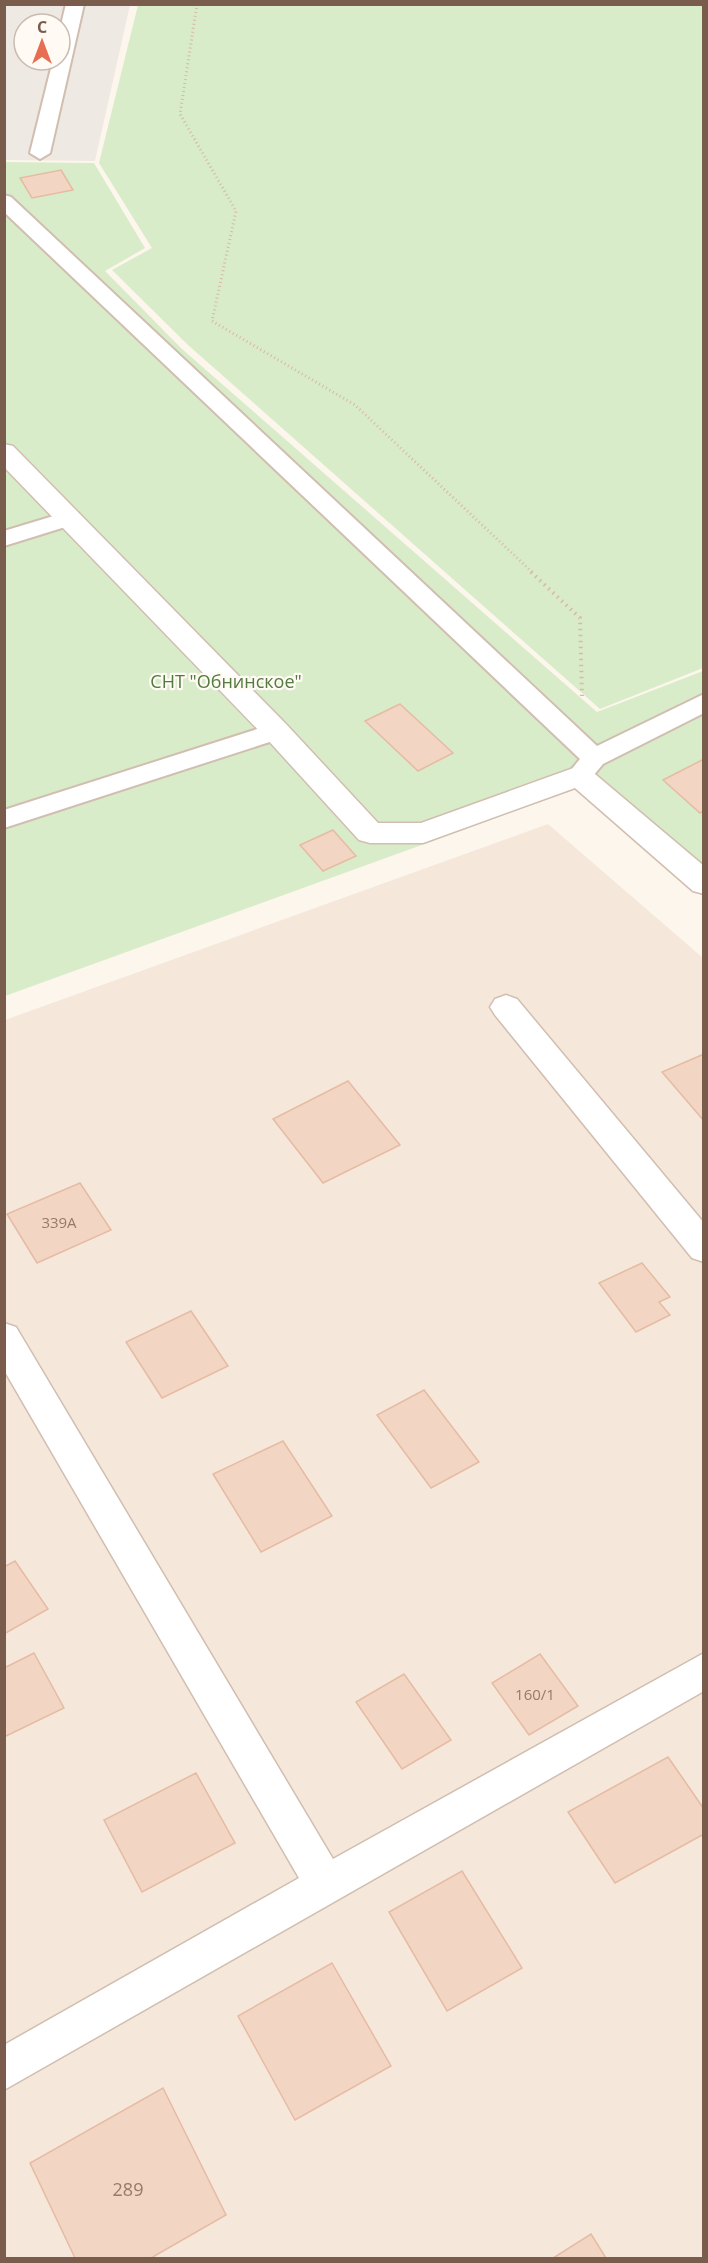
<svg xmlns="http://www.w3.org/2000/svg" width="708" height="2263" font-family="'Open Sans',sans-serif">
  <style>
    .residential { fill: #f5e8da }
    .industrial { fill: #efe9e4; fill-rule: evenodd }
    .green { fill: #d8ecc9 }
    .building { fill: #f3d5c3; stroke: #e6bba3; stroke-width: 1.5 }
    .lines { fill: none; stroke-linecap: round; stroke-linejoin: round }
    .lane-casing { stroke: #d1beb0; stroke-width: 4 }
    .street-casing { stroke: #d1beb0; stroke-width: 3 }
    .path-far1 { stroke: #d9b8a5; stroke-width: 3; stroke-dasharray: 1 3; stroke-linecap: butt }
    .path { stroke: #d9b8a5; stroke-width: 4; stroke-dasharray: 1.5 4.5; stroke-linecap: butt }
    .lane { fill: #fff; fill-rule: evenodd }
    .street { fill: #fff; fill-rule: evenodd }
    .labels { text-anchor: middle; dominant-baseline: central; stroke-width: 4.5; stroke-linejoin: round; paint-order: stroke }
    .number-label { font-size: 15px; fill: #987a6a }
    .park-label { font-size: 18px; fill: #537a41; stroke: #fffaf3 }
    .near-number-label { font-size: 18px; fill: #987a6a }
  </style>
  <rect width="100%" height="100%" fill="#fdf6ec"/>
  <polygon class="residential" points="548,824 703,958 703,2258 5,2258 5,1020"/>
  <path class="industrial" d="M5 5H130L95 161 5 160ZM24 24H60V60H24Z"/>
  <g class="green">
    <polygon points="138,5 703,5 703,668 600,709 188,345 112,270 152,248 99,163"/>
    <polygon points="5,162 94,163 145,248 105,271 182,349 597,712 703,671 703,889 579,788 5,996"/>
  </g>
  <g class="building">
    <polygon points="61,170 73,190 32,198 20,178"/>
    <polygon points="400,704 453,753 418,771 365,721"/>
    <polygon points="704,759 704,811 700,813 663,780"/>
    <polygon points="333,830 356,856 323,871 300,845"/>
    <polygon points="704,1054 704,1121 662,1072"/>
    <polygon points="348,1081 400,1145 323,1183 273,1119"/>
    <polygon points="80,1183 111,1230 37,1263 7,1214"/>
    <polygon points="642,1263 670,1297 659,1302 670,1315 636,1332 599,1283"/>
    <polygon points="191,1311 228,1366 162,1398 126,1342"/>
    <polygon points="424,1390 479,1462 431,1488 377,1415"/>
    <polygon points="283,1441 332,1516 261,1552 213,1474"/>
    <polygon points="15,1561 48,1609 4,1634 4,1567"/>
    <polygon points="34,1653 64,1708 4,1737 4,1668"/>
    <polygon points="540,1654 578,1706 529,1735 492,1683"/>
    <polygon points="404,1674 451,1740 402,1769 356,1702"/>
    <polygon points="668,1757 704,1809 704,1834 615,1883 568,1812"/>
    <polygon points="196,1773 235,1843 142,1892 104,1820"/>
    <polygon points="462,1871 522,1968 447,2011 389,1912"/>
    <polygon points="332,1963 391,2066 295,2120 238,2016"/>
    <polygon points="163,2088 226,2215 151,2258 75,2258 30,2163"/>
    <polygon points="591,2234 606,2258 553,2258"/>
  </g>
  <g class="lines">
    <defs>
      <g id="lane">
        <polygon points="66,4 84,4 50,153 40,159 30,153 53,60 60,60 60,29"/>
        <polygon points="4,195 11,197 597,746 704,694 704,713 603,764 588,782 579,785 570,782 566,776 580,759 4,212"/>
        <polygon points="70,511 78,513 81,518 78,523 4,546 4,531"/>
        <polygon points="276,723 285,725 288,731 285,737 4,828 4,810"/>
      </g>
      <g id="street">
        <polygon points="4,444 13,446 286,724 378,823 421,823 579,766 589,769 704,866 704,894 693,891 575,788 423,843 370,843 359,840 266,738 4,467"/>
        <polygon points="506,995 517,999 704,1223 704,1262 692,1258 495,1015 490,1007 495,999"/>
        <polygon points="4,1323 16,1327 333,1859 704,1653 704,1691 4,2090 4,2045 299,1878 4,1370"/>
      </g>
    </defs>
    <use href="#lane" class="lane-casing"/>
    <use href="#street" class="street-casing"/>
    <polyline class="path-far1" points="197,4 180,114 236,211 212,321 355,405 533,573"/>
    <polyline class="path" points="531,572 580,618 582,696"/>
    <use href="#lane" class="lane"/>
    <use href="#street" class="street"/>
  </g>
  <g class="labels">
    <g class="number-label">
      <text x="59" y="1222">339А</text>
      <text x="535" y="1694">160/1</text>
    </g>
    <g class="park-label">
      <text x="226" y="681">СНТ "Обнинское"</text>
    </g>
    <g class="near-number-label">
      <text x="128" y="2189">289</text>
    </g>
  </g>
  <rect width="708" height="2263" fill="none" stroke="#7a5c4d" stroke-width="12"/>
  <g transform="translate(42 42)"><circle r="28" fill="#fffaf3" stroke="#cabbb1" stroke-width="1.5"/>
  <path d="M0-4.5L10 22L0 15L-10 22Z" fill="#e76f51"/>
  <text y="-9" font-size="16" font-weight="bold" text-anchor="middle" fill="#7a5c4d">С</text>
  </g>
</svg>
